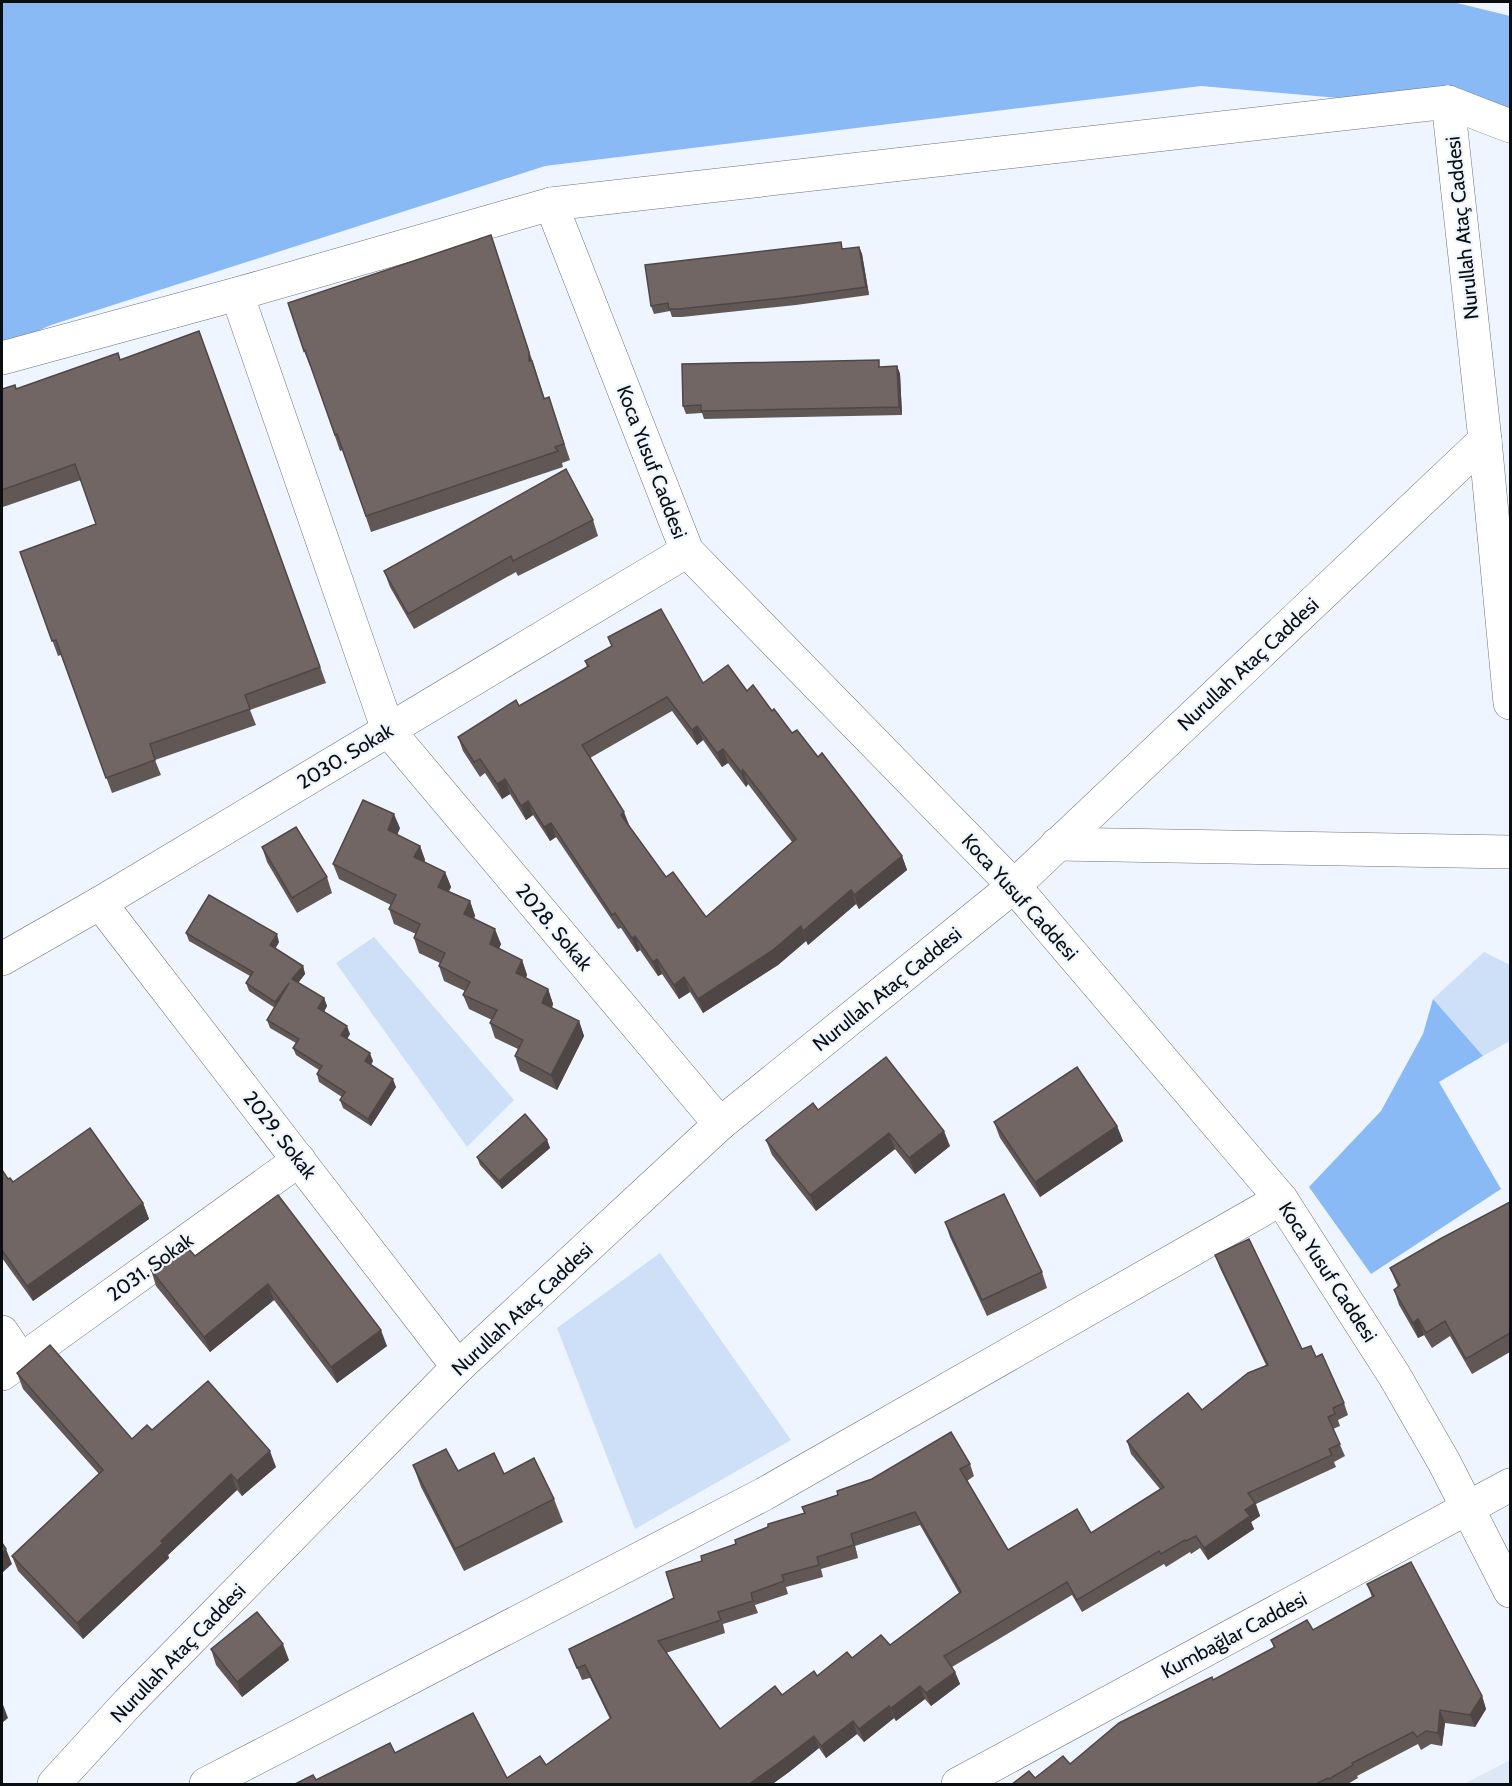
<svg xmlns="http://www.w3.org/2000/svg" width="1512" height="1786" font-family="Cabin,sans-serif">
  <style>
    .built { fill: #dce8f6 }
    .green { fill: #cde0f8 }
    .forest { fill: #8abaf6 }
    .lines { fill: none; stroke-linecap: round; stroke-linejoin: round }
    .minor-casing { stroke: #6d737b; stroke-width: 34 }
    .secondary-casing { stroke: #6d737b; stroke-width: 34 }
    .minor { stroke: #fff; stroke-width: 33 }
    .secondary { stroke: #fff; stroke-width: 33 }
    .wall { fill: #615856; fill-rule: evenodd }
    .shaded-wall { fill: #4f4746 }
    .building { fill: #716664; stroke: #4f4746; stroke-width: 1.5; fill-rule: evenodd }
    .labels { text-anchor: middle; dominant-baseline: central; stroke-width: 4.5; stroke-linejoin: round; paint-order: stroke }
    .street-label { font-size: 20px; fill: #0b0e10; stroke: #eef5fe }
  </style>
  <rect width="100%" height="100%" fill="#eef5fe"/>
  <polygon class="built" points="1510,1760 1510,1784 1464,1784"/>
  <g class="green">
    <polygon points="374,937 514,1100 467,1147 336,963"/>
    <polygon points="1484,952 1510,965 1510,1041 1483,1056 1433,999"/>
    <polygon points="660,1253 791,1440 635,1529 557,1328"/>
  </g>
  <g class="forest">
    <polygon points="2,2 1453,2 1510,16 1510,113 1201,86 545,166 51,325 2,347"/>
    <polygon points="1433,999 1483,1056 1439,1082 1501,1189 1371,1274 1309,1187 1381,1111 1423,1034"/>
  </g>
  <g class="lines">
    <defs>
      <g id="minor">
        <polyline points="551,204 687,551 1014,886 1281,1199 1394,1375 1444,1462 1510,1591"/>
        <polyline points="237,294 388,730 720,1124"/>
        <polyline points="2,358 237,294 551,204 1448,102 1510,126"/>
        <polyline points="1485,440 1510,703"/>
        <polyline points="1057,844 1510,852"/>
        <polyline points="100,903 458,1367"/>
        <polyline points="2,959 100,903 687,551"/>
        <polyline points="2,1332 21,1360"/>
        <polyline points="2,1374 299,1160"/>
        <polyline points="54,1784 128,1703 458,1367 720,1124 1014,886 1485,440 1448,102"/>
        <polyline points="206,1784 764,1494 1281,1199"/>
      </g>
      <polyline id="secondary" points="958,1784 1510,1485"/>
    </defs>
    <use href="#minor" class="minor-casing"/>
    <use href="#secondary" class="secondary-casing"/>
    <use href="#minor" class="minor"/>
    <use href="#secondary" class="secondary"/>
  </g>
  <g class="wall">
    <polygon points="491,235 545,399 549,397 570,460 562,463 563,467 371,532 343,450 340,451 311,366 310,366 304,351"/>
    <polygon points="859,247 862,254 869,295 796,305 682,317 672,317 670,311 654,314 651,306 844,249"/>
    <polygon points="199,331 326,683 250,710 256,725 155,760 161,775 112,793 61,655 58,656 20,552 96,524 81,480 3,507 2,503 2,389 16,389 120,360"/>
    <polygon points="897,366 900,374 902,415 704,419 702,413 686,414 683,406 881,367"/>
    <polygon points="593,520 598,536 518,576 516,572 414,629 390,587 384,571"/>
    <path d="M608 637 703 683 747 691 772 711 792 733 818 757 902 856 907 870 859 909 856 904 808 945 806 941 778 965 703 1013 690 992 679 999 662 974 658 976 640 950 637 952 621 928 618 929 556 837 550 841 533 815 526 820 510 794 502 799 485 773 480 777 463 751 458 737 519 706 587 667 585 661 612 647ZM672 711 697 745 703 740 722 767 728 763 746 787 748 784 792 842 706 917 666 877 629 827 590 758Z"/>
    <polygon points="400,828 397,835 420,846 425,860 424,862 445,872 451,887 449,891 470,901 475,916 474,918 501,944 499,948 522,960 527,975 526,978 548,989 553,1004 552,1008 579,1021 584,1036 557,1090 520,1071 515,1056 518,1049 495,1038 490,1023 492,1020 469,1009 463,995 465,991 444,981 439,966 440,963 419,953 414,938 416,934 394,924 389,909 391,905 339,879 333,864"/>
    <polygon points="262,847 327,877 332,893 297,913 267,862"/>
    <polygon points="186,933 279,942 275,948 303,966 305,974 298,983 324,998 327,1006 324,1012 350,1034 347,1039 373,1061 371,1065 396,1087 371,1126 343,1108 340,1100 342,1097 319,1082 317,1074 319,1070 296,1055 293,1048 296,1043 270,1028 267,1020 275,1008 249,991 246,983 250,976 189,941"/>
    <polygon points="818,1110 950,1146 915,1174 895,1149 816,1211 772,1155 766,1140"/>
    <polygon points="994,1122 1117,1126 1123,1141 1040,1197 1000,1138"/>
    <polygon points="547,1140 550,1148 502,1189 480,1165 477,1157"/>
    <polygon points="2,1170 8,1179 13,1182 143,1203 149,1219 33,1301 2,1258"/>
    <polygon points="278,1195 387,1346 337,1383 274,1300 210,1352 156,1286 151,1270 195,1256"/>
    <polygon points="1510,1202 1510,1352 1472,1374 1450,1336 1432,1348 1424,1335 1418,1338 1399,1305 1394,1290 1398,1287 1390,1268"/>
    <polygon points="945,1222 1042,1272 1047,1288 987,1316 950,1237"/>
    <path d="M1215 1255 1302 1349 1316 1357 1344 1403 1348 1415 1338 1420 1340 1426 1333 1429 1345 1456 1334 1462 1336 1467 1256 1504 1260 1516 1251 1522 1254 1529 1208 1560 1200 1548 1191 1554 1190 1552 1166 1567 1164 1564 1082 1612 1072 1595 952 1667 955 1672 960 1684 931 1706 925 1699 896 1721 894 1718 864 1742 857 1734 826 1758 819 1748 789 1772 771 1785H293L316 1780 395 1753 507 1778 546 1765 610 1719 590 1678 582 1680 569 1649 674 1598 702 1561 736 1544 804 1513 802 1507 970 1464 974 1476 967 1481 1008 1550 1091 1533 1160 1489 1131 1454 1127 1441 1202 1410 1266 1365 1220 1268ZM920 1525 959 1593 890 1645 852 1658 817 1676 782 1695 720 1729 666 1653 725 1633 723 1624 758 1613 755 1605 788 1594 786 1587 823 1577 821 1569 858 1558 855 1546Z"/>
    <polygon points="17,1373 132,1439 152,1430 276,1467 242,1496 237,1490 168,1555 169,1558 83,1639 18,1571 12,1556 99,1474 23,1389"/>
    <polygon points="413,1465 458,1471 504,1474 554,1499 563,1522 464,1571 421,1487"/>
    <polygon points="1367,1584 1482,1696 1486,1709 1475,1727 1445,1723 1442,1746 1431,1744 1421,1750 1418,1744 1357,1776 1358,1778 1346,1785 1011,1785 1035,1778 1070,1764 1213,1680 1274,1648 1271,1640 1313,1630 1372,1597"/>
    <polygon points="211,1649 289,1660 242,1697 216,1665"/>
  </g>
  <g class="shaded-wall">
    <polygon points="491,235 496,251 534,369 529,361"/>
    <polygon points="859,247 862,254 869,295 866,287"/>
    <polygon points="897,366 900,374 902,415 899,407"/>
    <polygon points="697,726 703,740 697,745 692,730"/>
    <polygon points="723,749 728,763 722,767 717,753"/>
    <polygon points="743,770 748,784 746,787 741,772"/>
    <polygon points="505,779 510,794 502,799 497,784"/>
    <polygon points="528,801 533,815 526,820 521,806"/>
    <polygon points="624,812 630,827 621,815"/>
    <polygon points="394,814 400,828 393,845 388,830"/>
    <polygon points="551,823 556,837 550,841 544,827"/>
    <polygon points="420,846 425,860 420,872 414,857"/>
    <polygon points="902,856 907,870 859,909 854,895"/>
    <polygon points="445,872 451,887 444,901 438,887"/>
    <polygon points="851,890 856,904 808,945 803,931"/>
    <polygon points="470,901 475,916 470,928 464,914"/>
    <polygon points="801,926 806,941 778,965 703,1013 698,999"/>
    <polygon points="495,929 501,944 495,958 490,944"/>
    <polygon points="277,934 279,942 273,953 270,945"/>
    <polygon points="635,936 640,950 637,952 632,938"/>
    <polygon points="657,959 662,974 658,976 653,962"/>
    <polygon points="522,960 527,975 521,988 516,973"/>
    <polygon points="303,966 305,974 295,987 292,979"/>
    <polygon points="684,977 690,992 679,999 674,985"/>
    <polygon points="289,983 278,1010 275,1002"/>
    <polygon points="548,989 553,1004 548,1017 542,1003"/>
    <polygon points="324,998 327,1006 321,1016 318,1008"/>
    <polygon points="579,1021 584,1036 557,1090 551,1075"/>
    <polygon points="347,1026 350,1034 344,1043 341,1035"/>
    <polygon points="370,1053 373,1061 368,1069 365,1061"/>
    <polygon points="393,1079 396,1087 371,1126 368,1119"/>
    <polygon points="1117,1126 1123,1141 1040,1197 1035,1182"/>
    <polygon points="944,1131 950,1146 915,1174 909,1158"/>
    <polygon points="889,1133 895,1149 816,1211 810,1195"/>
    <polygon points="547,1140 550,1148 502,1189 499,1181"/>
    <polygon points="143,1203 149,1219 33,1301 27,1286"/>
    <polygon points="268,1284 274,1300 210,1352 204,1337"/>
    <polygon points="1418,1319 1424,1335 1418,1338 1413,1323"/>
    <polygon points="381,1330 387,1346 337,1383 331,1367"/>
    <polygon points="270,1451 276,1467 242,1496 237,1481"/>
    <polygon points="231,1474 237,1490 168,1555 169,1558 83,1639 77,1623"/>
    <polygon points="1255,1503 1260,1516 1251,1522 1254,1529 1208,1560 1204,1548 1245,1510"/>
    <polygon points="851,1534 855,1546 858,1558 854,1545"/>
    <polygon points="6,1549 12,1564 2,1573 2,1553"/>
    <polygon points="283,1644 289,1660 242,1697 237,1682"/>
    <polygon points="955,1672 960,1684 931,1706 926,1693"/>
    <polygon points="920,1686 925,1699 896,1721 891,1708"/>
    <polygon points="1482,1696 1486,1709 1475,1727 1470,1715"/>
    <polygon points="2,1702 8,1718 2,1723"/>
    <polygon points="889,1706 894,1718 864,1742 859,1729"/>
    <polygon points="1440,1710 1445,1723 1442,1746 1438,1733"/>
    <polygon points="853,1721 857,1734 826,1758 821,1746"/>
    <polygon points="814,1736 819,1748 789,1772 771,1785 748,1785"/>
  </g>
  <g class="building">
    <polygon points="491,235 529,352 529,361 532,361 544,399 549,397 564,444 555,447 558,451 366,516 337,434 335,435 305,350 304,351 288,303"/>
    <polygon points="841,242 842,249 859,247 866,287 793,297 679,309 669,309 668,303 651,306 645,265"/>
    <polygon points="199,331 320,667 245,695 250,709 150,744 155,760 106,778 56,640 52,641 20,552 96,524 75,464 2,490 2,389 15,385 16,389 118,353 120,360"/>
    <polygon points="879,360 879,367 897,366 899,407 701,411 701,405 683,406 682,364"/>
    <polygon points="566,469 593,520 513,561 511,556 408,614 384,571"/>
    <path d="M661 609 703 683 728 665 747 691 753 685 772 711 774 709 792 733 797 730 818 757 822 753 902 856 854 895 851 890 803 931 801 926 773 950 698 999 684 977 674 985 657 959 653 962 635 936 632 938 615 913 612 915 551 823 544 827 528 801 521 806 505 779 497 784 480 759 474 762 458 737 516 700 519 706 589 666 585 661 612 646 608 637ZM667 697 692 730 697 726 717 753 723 749 741 772 743 770 796 839 706 917 673 872 666 877 621 815 624 812 582 745Z"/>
    <polygon points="363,800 394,814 388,830 420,846 414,857 445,872 438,887 470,901 464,914 495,929 490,944 522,960 516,973 548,989 542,1003 579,1021 551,1075 515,1056 523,1040 490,1023 497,1010 463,995 470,982 439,966 445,953 414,938 420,924 389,909 396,895 333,864"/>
    <polygon points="296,827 327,877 292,898 262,847"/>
    <polygon points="209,895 277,934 270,945 303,966 292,979 324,998 318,1008 347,1026 341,1035 370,1053 365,1061 393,1079 368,1119 340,1100 345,1092 317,1074 322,1066 293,1048 299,1039 267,1020 289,983 275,1002 246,983 253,972 186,933"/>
    <polygon points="886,1057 944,1131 909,1158 889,1133 810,1195 766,1140 813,1103 818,1110"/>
    <polygon points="1077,1067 1117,1126 1035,1182 994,1122"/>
    <polygon points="525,1114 547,1140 499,1181 477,1157"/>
    <polygon points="90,1128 143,1203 27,1286 2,1250 2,1170 8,1179 10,1178 13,1182"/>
    <polygon points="1004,1194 1042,1272 982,1300 945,1222"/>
    <polygon points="278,1195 381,1330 331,1367 268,1284 204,1337 151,1270 187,1247 195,1256"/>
    <polygon points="1510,1202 1510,1333 1466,1359 1445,1321 1426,1333 1418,1319 1413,1323 1394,1290 1400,1285 1390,1268 1440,1239"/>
    <path d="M1249 1239 1302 1349 1311 1346 1316 1357 1322 1354 1344 1403 1333 1408 1335 1414 1328 1417 1340 1444 1329 1449 1332 1455 1248 1493 1255 1503 1245 1510 1250 1516 1204 1548 1196 1536 1186 1541 1185 1540 1161 1554 1159 1551 1077 1600 1067 1582 944 1656 955 1672 926 1693 920 1686 891 1708 889 1706 859 1729 853 1721 821 1746 814 1736 784 1759 748 1785H293L313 1775 316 1780 390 1743 395 1753 473 1713 507 1778 540 1756 546 1765 611 1718 585 1665 577 1668 569 1649 674 1598 666 1572 702 1561 701 1556 736 1544 735 1540 768 1527V1524L805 1513 802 1507 838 1495 837 1491 872 1479 951 1432 970 1464 960 1469 1008 1550 1077 1509 1091 1533 1164 1487 1127 1441 1188 1393 1202 1410 1248 1373 1268 1365 1215 1255ZM915 1512 961 1592 890 1645 881 1635 852 1658 847 1652 817 1676 814 1671 782 1695 775 1686 720 1729 658 1641 721 1620 718 1612 753 1601 751 1593 784 1581 782 1575 819 1565 817 1557 854 1545 851 1534Z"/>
    <polygon points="50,1345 132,1439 147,1425 152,1430 208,1381 270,1451 237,1481 231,1474 161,1541 163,1543 77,1623 12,1556 103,1470 17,1373"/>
    <polygon points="446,1449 458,1471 494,1453 504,1474 534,1458 554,1499 455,1549 413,1465"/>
    <polygon points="2,1543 6,1549 2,1553"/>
    <polygon points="1411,1562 1482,1696 1470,1715 1440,1710 1438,1733 1426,1731 1417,1737 1413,1732 1352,1763 1353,1765 1329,1779 1328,1778 1314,1785 1011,1785 1029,1771 1035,1778 1063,1756 1070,1764 1119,1723 1212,1677 1213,1680 1275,1647 1271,1640 1307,1620 1313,1630 1374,1596 1367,1584"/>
    <polygon points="257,1612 283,1644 237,1682 211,1649"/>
  </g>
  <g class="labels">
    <g class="street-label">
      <text transform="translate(1462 228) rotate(-96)">Nurullah Ataç Caddesi</text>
      <text transform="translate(652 462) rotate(69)">Koca Yusuf Caddesi</text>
      <text transform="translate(1248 664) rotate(-43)">Nurullah Ataç Caddesi</text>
      <text transform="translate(345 756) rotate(-31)">2030. Sokak</text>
      <text transform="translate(1020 897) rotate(48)">Koca Yusuf Caddesi</text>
      <text transform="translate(554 927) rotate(50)">2028. Sokak</text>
      <text transform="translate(887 989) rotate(-39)">Nurullah Ataç Caddesi</text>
      <text transform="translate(280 1135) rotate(52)">2029. Sokak</text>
      <text transform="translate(150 1267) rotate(-36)">2031. Sokak</text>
      <text transform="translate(1328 1272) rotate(57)">Koca Yusuf Caddesi</text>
      <text transform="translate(522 1309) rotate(-43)">Nurullah Ataç Caddesi</text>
      <text transform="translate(1234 1635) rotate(-28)">Kumbağlar Caddesi</text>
      <text transform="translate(178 1653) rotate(-46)">Nurullah Ataç Caddesi</text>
    </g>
  </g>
  <rect width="1512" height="1786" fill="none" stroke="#0b0e10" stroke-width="6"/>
</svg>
